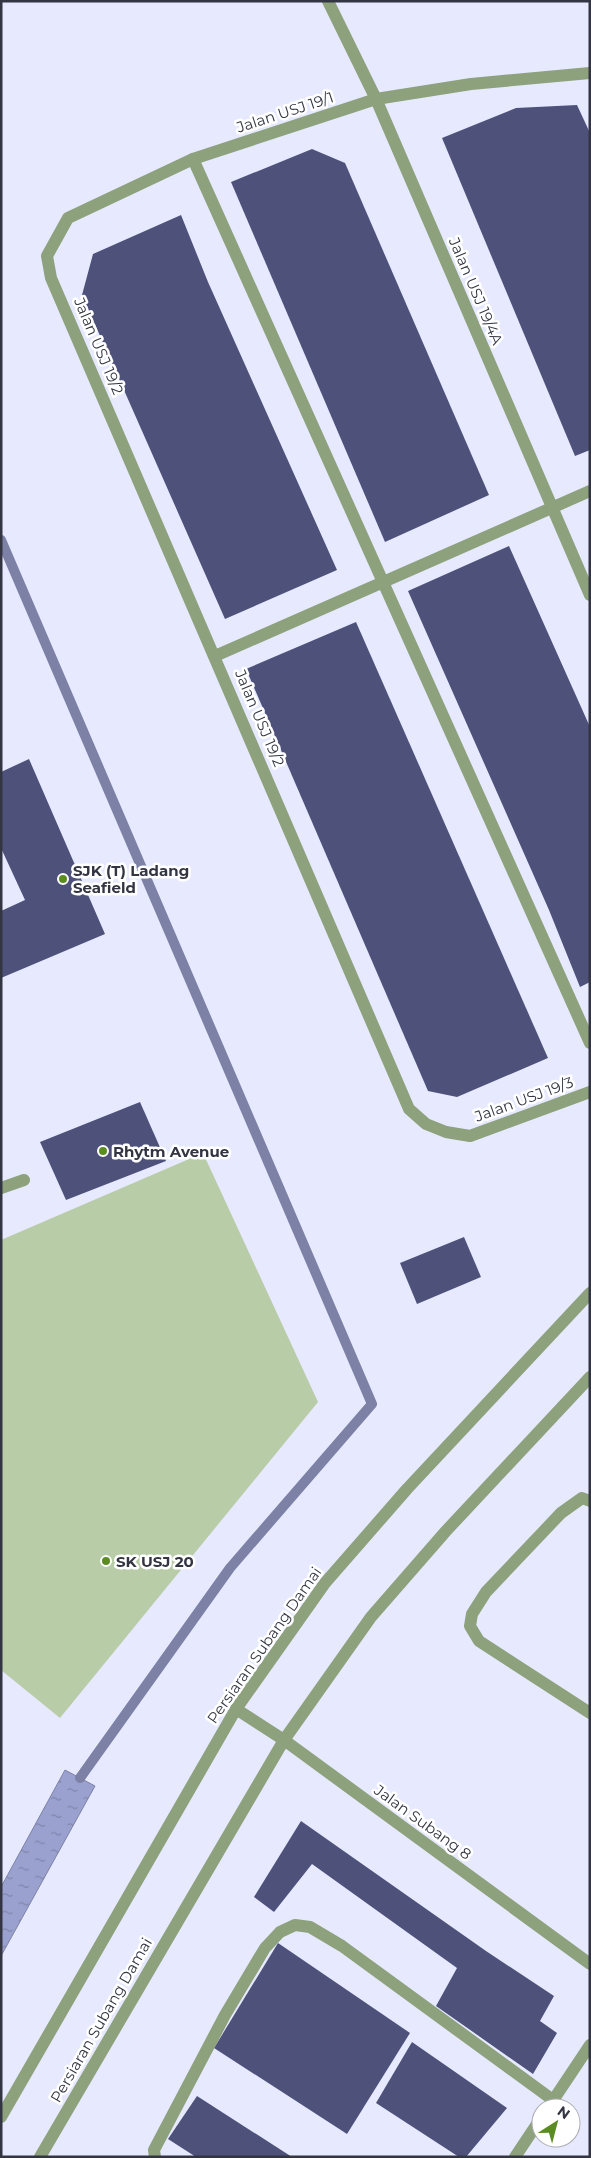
<svg xmlns="http://www.w3.org/2000/svg" width="591" height="2158" font-family="Montserrat,sans-serif">
  <style>
    .green { fill: #b8cca8 }
    .water { fill: url(#water-ripples); stroke: #7c81a5 }
    .lines { fill: none; stroke-linecap: round; stroke-linejoin: round }
    .stream { stroke: #7c81a5; stroke-width: 10 }
    .building { fill: #4e527b }
    .service { stroke: #8ca17c; stroke-width: 12 }
    .minor { stroke: #8ca17c; stroke-width: 12 }
    .tertiary { stroke: #8ca17c; stroke-width: 12 }
    .poi-dot { fill: #5a8c22; stroke: #fff; stroke-width: 2 }
    .labels { text-anchor: middle; dominant-baseline: central; stroke-width: 5; stroke-linejoin: round; paint-order: stroke }
    .street-label { font-size: 15px; fill: #333542; stroke: #fff }
    .poi-label { font-size: 15px; font-weight: bold; fill: #333542; stroke: #fff; text-anchor: start }
  </style>
  <defs>
    <pattern id="water-ripples" width="26" height="14" patternUnits="userSpaceOnUse" patternTransform="scale(1.25)"><rect width="26" height="14" fill="#9ba1cf"/><path d="M2 4q2-2 4 0t4 0M15 11q2-2 4 0t4 0" fill="none" stroke="#7f84aa"/></pattern>
  </defs>
  <rect width="100%" height="100%" fill="#e7eaff"/>
  <polygon class="green" points="203,1153 318,1402 60,1718 1,1670 1,1240"/>
  <polygon class="water" points="65,1770 95,1786 1,1956 1,1887"/>
  <g class="lines">
    <polyline class="stream" points="1,540 372,1404 230,1568 80,1778"/>
  </g>
  <g class="building">
    <polygon points="577,105 590,133 590,450 575,456 442,138 516,108"/>
    <polygon points="312,149 345,163 489,495 385,542 231,182"/>
    <polygon points="181,215 208,282 337,570 225,619 82,295 93,254"/>
    <polygon points="509,546 590,727 590,982 580,987 549,910 408,591"/>
    <polygon points="356,622 548,1058 457,1097 428,1091 246,669"/>
    <polygon points="29,759 105,934 1,978 1,911 25,900 1,848 1,772"/>
    <polygon points="140,1102 166,1161 66,1200 40,1142"/>
    <polygon points="464,1237 481,1277 417,1304 400,1263"/>
    <polygon points="301,1821 486,1951 554,1996 540,2021 557,2033 533,2074 436,2006 457,1968 312,1864 274,1912 254,1897"/>
    <polygon points="278,1943 410,2033 347,2134 214,2048"/>
    <polygon points="412,2042 507,2108 466,2157 459,2157 376,2103"/>
    <polygon points="197,2096 292,2157 196,2157 168,2139"/>
  </g>
  <g class="lines">
    <g class="service">
      <polyline points="193,159 590,1043"/>
      <polyline points="215,656 590,491"/>
      <polyline points="1,1188 24,1180"/>
      <polyline points="590,1501 582,1498 561,1513 486,1592 472,1614 470,1626 479,1641 590,1713"/>
      <polyline points="548,2108 590,2045"/>
      <polyline points="155,2157 154,2150 225,2015 265,1948 280,1932 295,1925 310,1927 342,1946 553,2100"/>
      <polyline points="515,2157 541,2118"/>
    </g>
    <g class="minor">
      <polyline points="328,1 376,99 590,595"/>
      <polyline points="590,73 471,84 376,99 193,159 68,218 47,256 51,278 409,1109 426,1124 446,1132 470,1136 590,1092"/>
      <polyline points="236,1709 284,1740 590,1964"/>
    </g>
    <g class="tertiary">
      <polyline points="1,2117 236,1709 325,1583 407,1489 590,1293"/>
      <polyline points="40,2157 284,1740 371,1617 446,1531 590,1377"/>
    </g>
  </g>
  <g class="poi-dot">
    <circle cx="63" cy="879" r="5"/>
    <circle cx="103" cy="1151" r="5"/>
    <circle cx="106" cy="1561" r="5"/>
  </g>
  <g class="labels">
    <g class="street-label">
      <text transform="translate(285 112) rotate(-18)">Jalan USJ 19/1</text>
      <text transform="translate(476 291) rotate(67)">Jalan USJ 19/4A</text>
      <text transform="translate(99 346) rotate(67)">Jalan USJ 19/2</text>
      <text transform="translate(260 718) rotate(67)">Jalan USJ 19/2</text>
      <text transform="translate(524 1099) rotate(-20)">Jalan USJ 19/3</text>
      <text transform="translate(264 1645) rotate(-55)">Persiaran Subang Damai</text>
      <text transform="translate(423 1822) rotate(36)">Jalan Subang 8</text>
      <text transform="translate(101 2020) rotate(-60)">Persiaran Subang Damai</text>
    </g>
    <g class="poi-label">
      <text x="73" y="870">SJK (T) Ladang<tspan x="73" dy="17">Seafield</tspan></text>
      <text x="113" y="1151">Rhytm Avenue</text>
      <text x="116" y="1561">SK USJ 20</text>
    </g>
  </g>
  <rect width="591" height="2158" fill="none" stroke="#333542" stroke-width="5"/>
  <g transform="translate(556 2123) rotate(36)"><circle r="24" fill="#ffffff" stroke="#adaeb3"/>
  <path d="M0-4L9 19L0 12L-9 19Z" fill="#5a8c22"/>
  <text y="-8" font-size="14" font-weight="bold" text-anchor="middle" fill="#333542">N</text>
  </g>
</svg>
